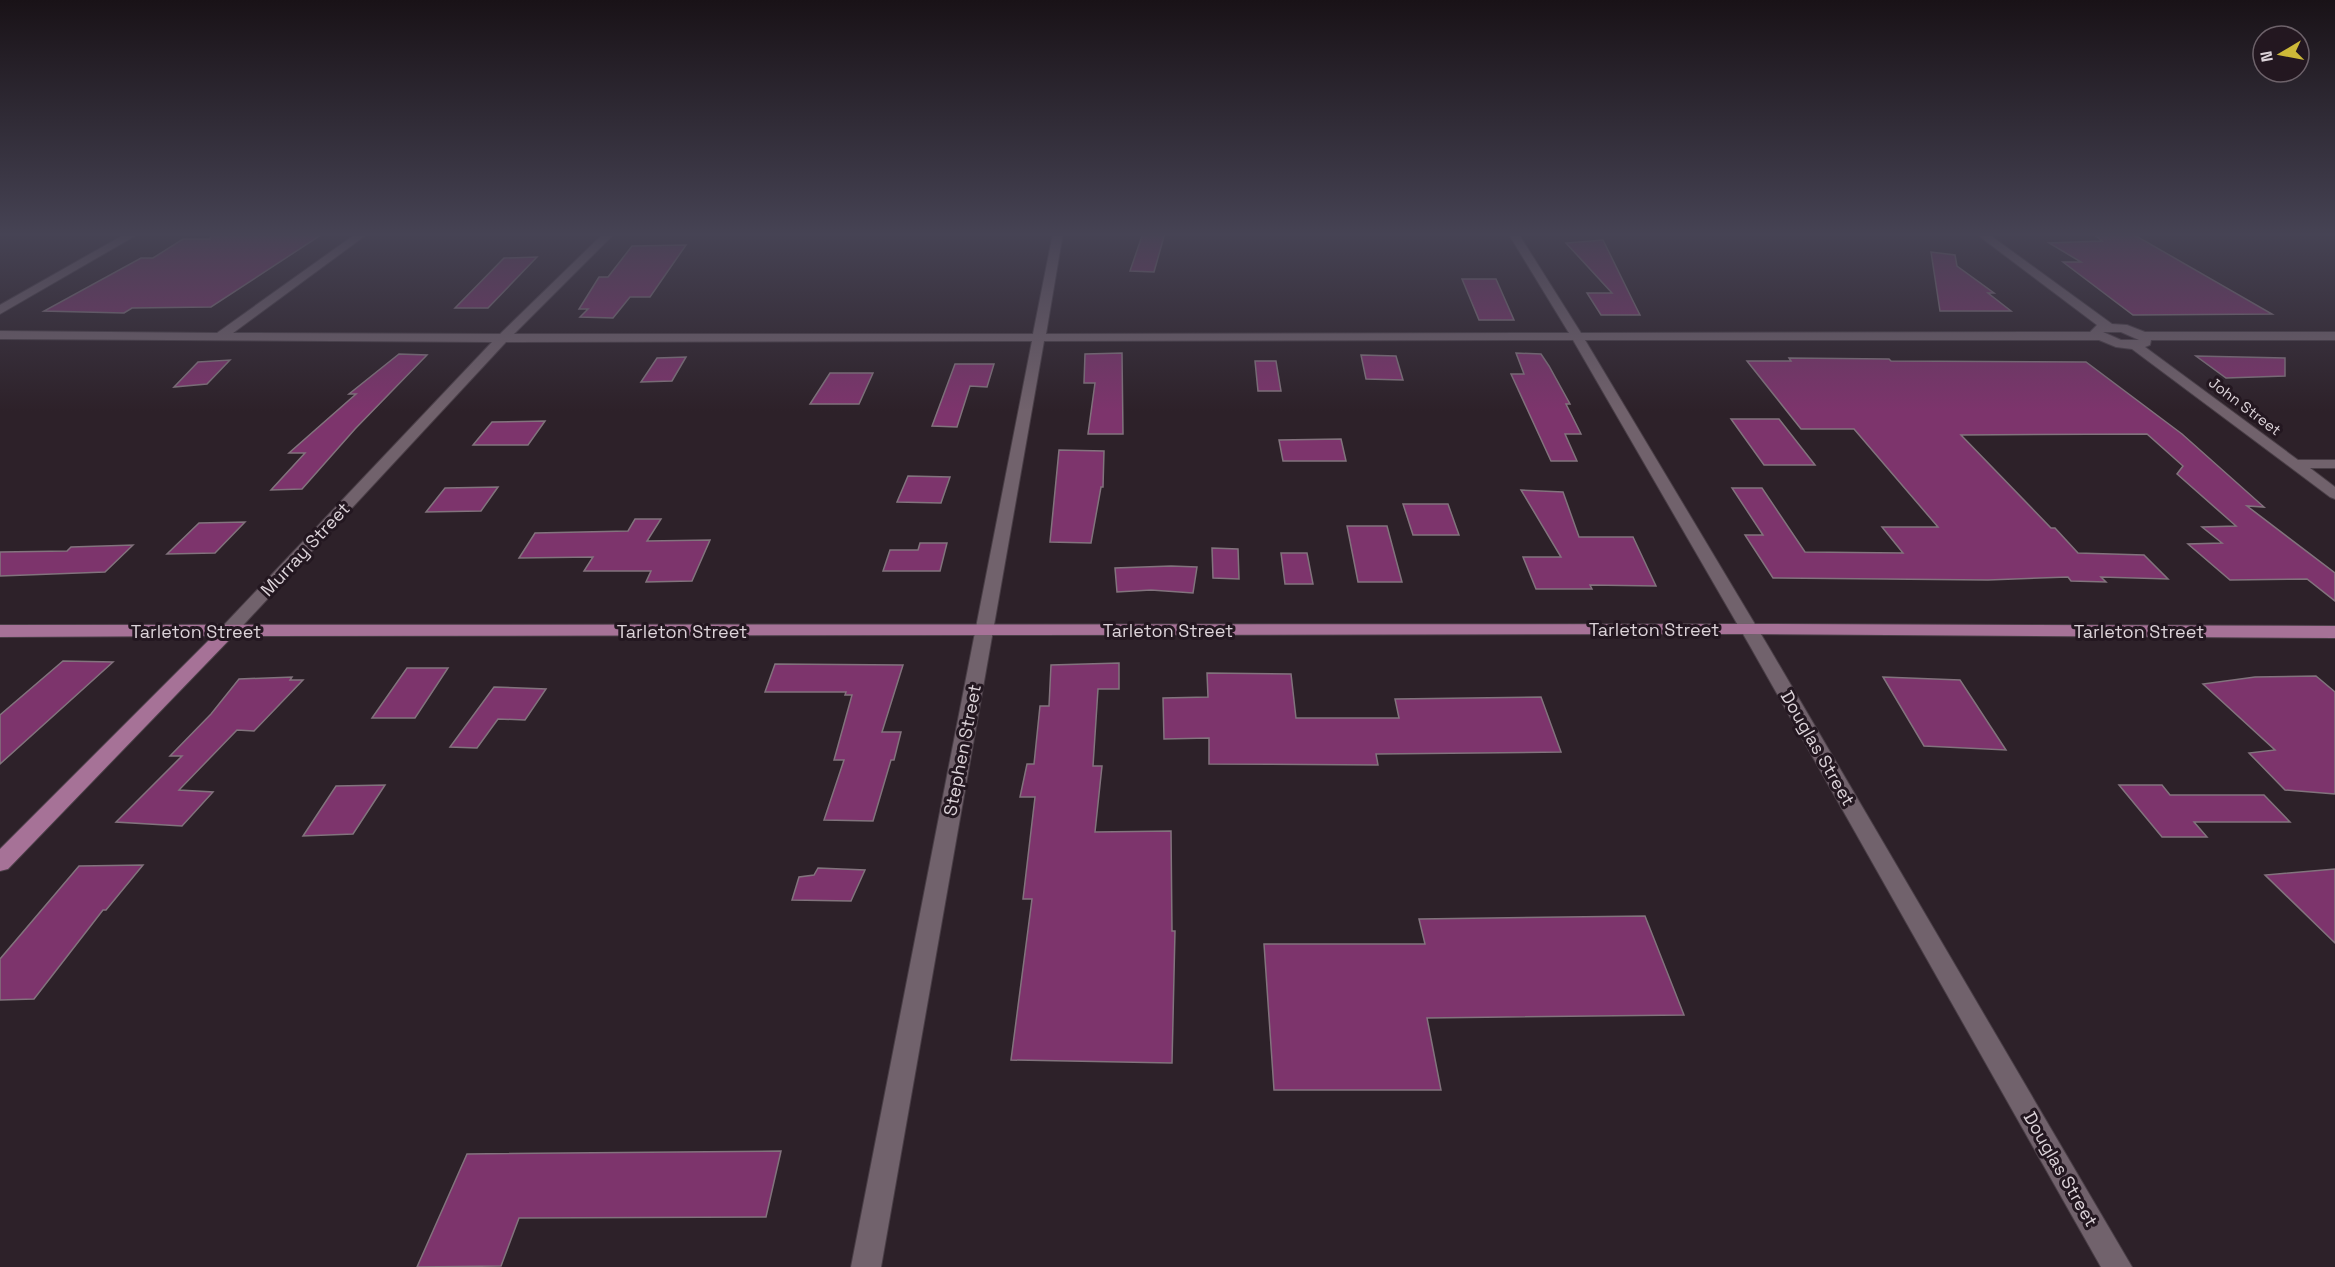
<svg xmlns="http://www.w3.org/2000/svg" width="2335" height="1267" font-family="'Space Grotesk',sans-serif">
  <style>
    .building { fill: #7d346c; stroke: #82737d; stroke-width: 1.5 }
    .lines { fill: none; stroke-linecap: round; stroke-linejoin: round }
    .minor-casing { stroke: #493e46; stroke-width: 2 }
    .major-casing { stroke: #493e46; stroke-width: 2 }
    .minor { fill: #71626c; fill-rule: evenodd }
    .major { fill: #a67297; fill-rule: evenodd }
    .labels { text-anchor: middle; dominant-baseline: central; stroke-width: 6; stroke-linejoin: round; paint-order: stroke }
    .far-street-label { font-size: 15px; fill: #dcd3d9; stroke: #231720 }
    .street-label { font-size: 18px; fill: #dcd3d9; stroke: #231720 }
  </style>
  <rect width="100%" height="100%" fill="#2d2129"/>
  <g class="building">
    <polygon points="211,233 324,233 211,307 132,308 124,313 44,311 141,258 153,258 183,239 210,239"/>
    <polygon points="1143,233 1165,233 1154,272 1130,271"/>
    <polygon points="2092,233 2131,233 2272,314 2133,315 2063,262 2081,262 2049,243 2102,241"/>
    <polygon points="1603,240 1634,303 1640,315 1601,315 1587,293 1612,293 1566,243"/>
    <polygon points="686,245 650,297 630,297 613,318 580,317 588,309 579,309 599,277 608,277 632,246"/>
    <polygon points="1931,252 1955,255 1957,266 1994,293 1988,293 2011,311 1940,311"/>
    <polygon points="537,257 488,308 455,308 504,258"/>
    <polygon points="1462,279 1496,279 1514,320 1479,320"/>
    <polygon points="1122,353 1123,434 1088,434 1095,383 1084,383 1085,354"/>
    <polygon points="1516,353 1541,354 1549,366 1570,404 1566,404 1581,434 1565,434 1577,461 1551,461 1511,374 1524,374"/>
    <polygon points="399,354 427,355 355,429 302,489 271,490 305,453 289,453 356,394 349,394"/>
    <polygon points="1361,355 1396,356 1403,380 1366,379"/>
    <polygon points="2196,356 2285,358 2285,376 2226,378"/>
    <polygon points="686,357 672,381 641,382 657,358"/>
    <polygon points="1789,358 1889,359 1891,361 2086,362 2182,434 2264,507 2247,506 2335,573 2335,601 2307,579 2230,580 2188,544 2222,543 2202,527 2236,526 2177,474 2183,466 2147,434 1961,435 2051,528 2055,528 2078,553 2144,555 2168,579 2101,577 2106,582 2071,581 2068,577 1988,580 1773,578 1745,535 1763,535 1732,488 1762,488 1805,552 1903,553 1882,527 1938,527 1854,429 1801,429 1747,361 1791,361"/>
    <polygon points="230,360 207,384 174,387 198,362"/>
    <polygon points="1255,361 1276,361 1281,391 1258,391"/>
    <polygon points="955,364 994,364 987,387 970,386 957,427 932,426"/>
    <polygon points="830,373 873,373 859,404 810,404"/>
    <polygon points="1731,419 1779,419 1815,465 1764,465"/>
    <polygon points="545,421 528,445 473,445 492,422"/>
    <polygon points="1341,439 1346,461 1283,461 1279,440"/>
    <polygon points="1059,450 1104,451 1103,487 1101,487 1091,543 1050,542"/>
    <polygon points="908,476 950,477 941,503 897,502"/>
    <polygon points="498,487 481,511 426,512 445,488"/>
    <polygon points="1521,490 1563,492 1579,537 1633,537 1656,586 1590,585 1592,589 1536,589 1523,557 1561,557"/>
    <polygon points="1403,504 1448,504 1459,535 1413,535"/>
    <polygon points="635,519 661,519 647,541 710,540 692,581 646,582 651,571 584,571 593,557 519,558 535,533 628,531"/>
    <polygon points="245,522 215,553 167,554 199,523"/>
    <polygon points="1347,526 1387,526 1402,582 1358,582"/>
    <polygon points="920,543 947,543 940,571 883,571 890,550 918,550"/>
    <polygon points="133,545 105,572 0,576 0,552 67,551 71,547"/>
    <polygon points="1212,548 1238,549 1239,579 1213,578"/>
    <polygon points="1281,553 1307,553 1313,584 1285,584"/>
    <polygon points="1171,566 1197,567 1193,593 1151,590 1117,592 1115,568"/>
    <polygon points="63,661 113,662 0,764 0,715"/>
    <polygon points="1119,663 1119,689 1098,689 1093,766 1102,766 1095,832 1171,831 1172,931 1175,931 1172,1063 1011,1060 1032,899 1023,899 1035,797 1020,797 1027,764 1034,764 1040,706 1049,706 1051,665"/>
    <polygon points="775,664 903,665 882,732 901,732 894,760 891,760 873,821 824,820 844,760 834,760 852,695 845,695 846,692 765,692"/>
    <polygon points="407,668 448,668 415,718 372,718"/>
    <polygon points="1207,673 1291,674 1296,718 1399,718 1395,699 1541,697 1561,752 1376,754 1378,765 1209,764 1209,738 1164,739 1163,698 1208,697"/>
    <polygon points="2316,676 2335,692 2335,794 2285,790 2249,753 2275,750 2203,684 2255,677"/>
    <polygon points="292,677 290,680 303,680 254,731 237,730 179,790 213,792 182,826 116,822 182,756 170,756 211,714 239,679"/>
    <polygon points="1883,677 1960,680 2006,750 1924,746"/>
    <polygon points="494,687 546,689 525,720 498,719 477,748 450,747"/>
    <polygon points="385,785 353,834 303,836 336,786"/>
    <polygon points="2119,785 2162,785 2170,795 2264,795 2290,822 2194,822 2207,837 2162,837"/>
    <polygon points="143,865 106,910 103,910 34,999 0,1000 0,959 79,866"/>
    <polygon points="818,868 865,870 851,901 792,900 799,877 814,875"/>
    <polygon points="2335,869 2335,943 2265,875"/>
    <polygon points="1645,916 1684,1015 1427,1018 1441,1090 1274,1090 1264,944 1425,944 1419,919"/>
    <polygon points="781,1151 766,1217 519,1218 501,1266 417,1267 467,1154"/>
  </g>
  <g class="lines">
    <defs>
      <g id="minor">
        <polygon points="127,233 140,233 0,314 0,305"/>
        <path d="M357 233 366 235 233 333 500 334 604 233H615L514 334H1033L1053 233H1063L1046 334 1569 333 1508 233H1518L1581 333 2090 332 2097 325 1975 233H1987L2112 324 2127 325 2145 332H2335V340H2151L2150 345 2145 347 2298 460H2335V468H2310L2335 487V499L2330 497 2132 349 2116 347 2099 340H1585L1768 646 2132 1267H2101L1750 646 1573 340 1044 341 881 1267H851L1032 341 506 342 234 635H222L219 631 222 627 492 342 0 339V331L217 333ZM2103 332H2121L2139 340H2121Z"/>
      </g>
      <polygon id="major" points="1749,624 2335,626 2335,638 1749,634 233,636 8,869 0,871 0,849 213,636 0,637 0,625"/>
    </defs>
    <use href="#minor" class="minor-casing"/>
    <use href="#major" class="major-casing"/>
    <use href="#minor" class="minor"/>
    <use href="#major" class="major"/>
  </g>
  <linearGradient id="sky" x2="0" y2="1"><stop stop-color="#191217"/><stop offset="0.57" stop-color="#464354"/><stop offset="1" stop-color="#464354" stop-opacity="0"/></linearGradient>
  <rect width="2335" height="411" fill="url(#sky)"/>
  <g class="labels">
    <g class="far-street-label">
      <text transform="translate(2245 406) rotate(37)">John Street</text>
    </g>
    <g class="street-label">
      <text transform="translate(305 549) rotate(-47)">Murray Street</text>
      <text x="1654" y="629">Tarleton Street</text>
      <text x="1168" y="630">Tarleton Street</text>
      <text x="196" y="631">Tarleton Street</text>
      <text x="682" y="631">Tarleton Street</text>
      <text x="2139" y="631">Tarleton Street</text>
      <text transform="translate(1818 748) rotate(60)">Douglas Street</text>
      <text transform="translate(962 750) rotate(-79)">Stephen Street</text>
      <text transform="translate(2061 1169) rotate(60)">Douglas Street</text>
    </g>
  </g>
  <g transform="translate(2281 54) rotate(260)"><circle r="28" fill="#231720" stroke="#6d626a" stroke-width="1.5"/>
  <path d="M0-4.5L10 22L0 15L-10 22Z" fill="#cdb938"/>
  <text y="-9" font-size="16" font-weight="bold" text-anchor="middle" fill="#dcd3d9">N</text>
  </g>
</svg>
